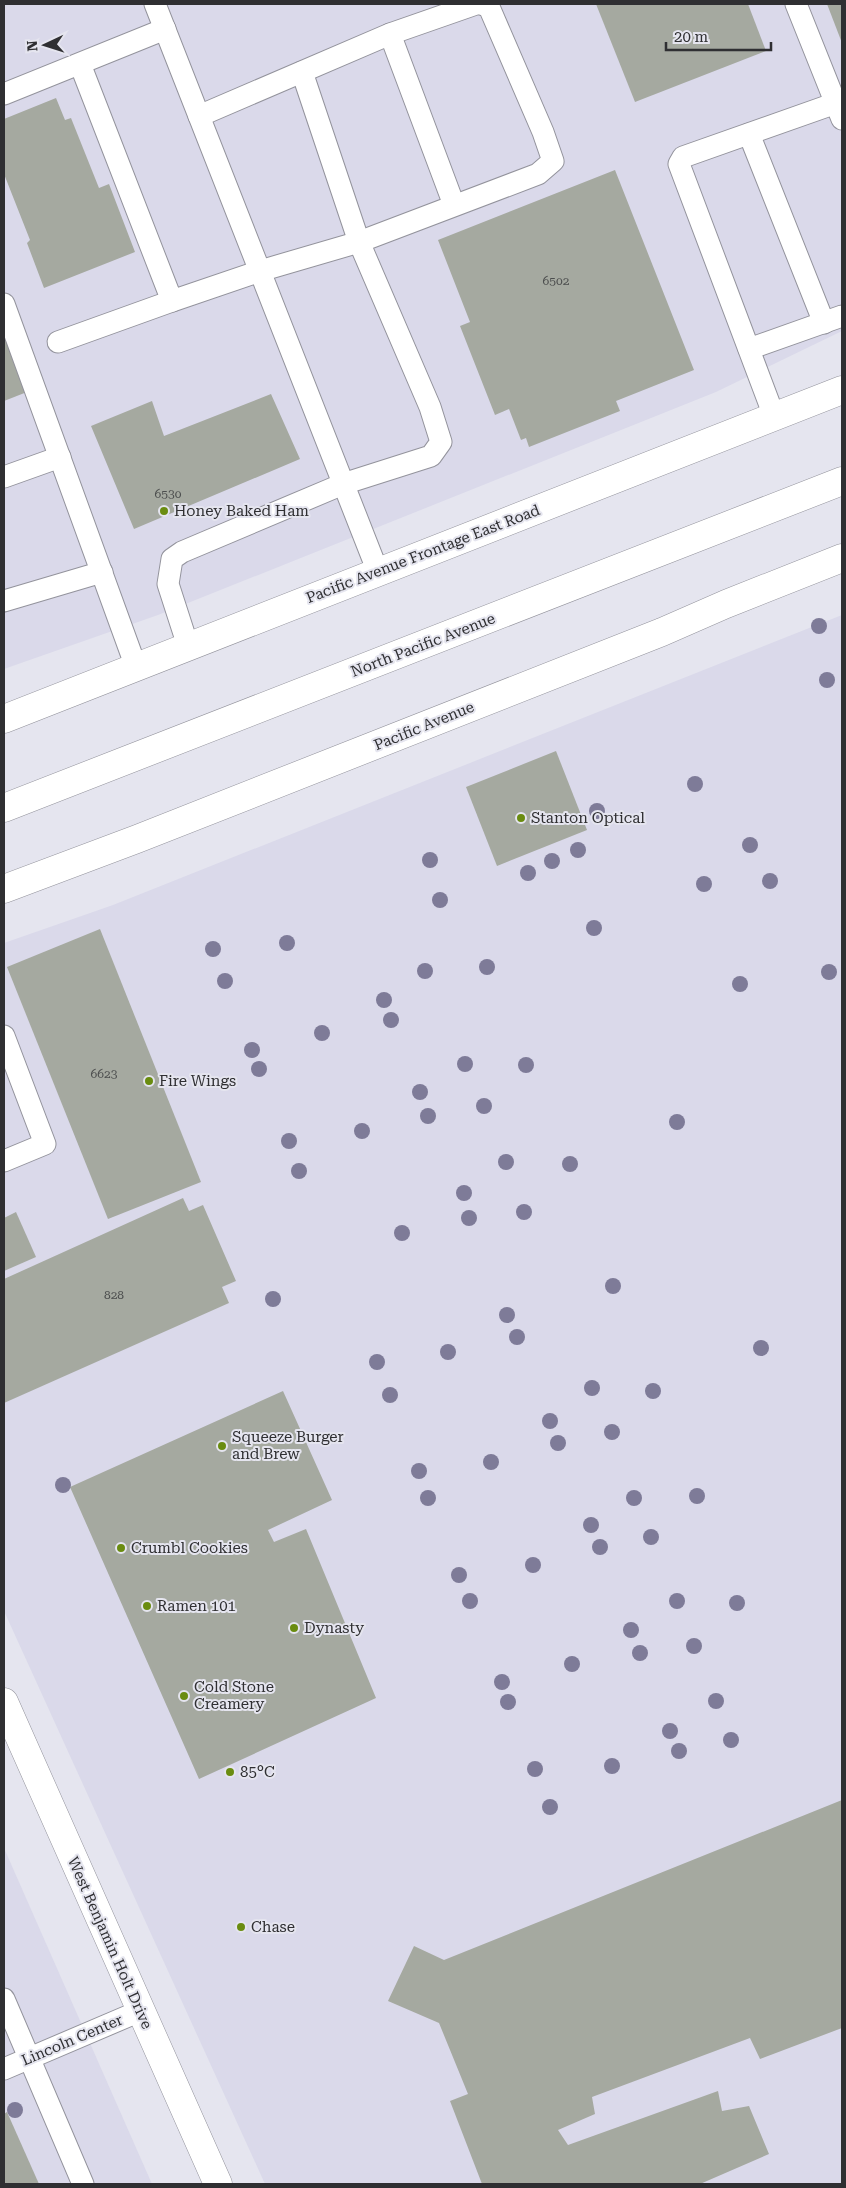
<svg xmlns="http://www.w3.org/2000/svg" width="846" height="2188" font-family="'Roboto Serif',serif">
  <style>
    .built { fill: #dad9ea }
    .building { fill: #a5a9a0 }
    .lines { fill: none; stroke-linecap: round; stroke-linejoin: round }
    .service-casing { stroke: #93939c; stroke-width: 23 }
    .minor-casing { stroke: #93939c; stroke-width: 29 }
    .secondary-casing { stroke: #93939c; stroke-width: 29 }
    .primary-casing { stroke: #93939c; stroke-width: 29 }
    .service { stroke: #fff; stroke-width: 21 }
    .minor { stroke: #fff; stroke-width: 28 }
    .secondary { stroke: #fff; stroke-width: 28 }
    .primary { stroke: #fff; stroke-width: 28 }
    .tree { fill: #7e7b98 }
    .poi-dot { fill: #6a8c10; stroke: #e5e5ef; stroke-width: 2 }
    .labels { text-anchor: middle; dominant-baseline: central; stroke-width: 4; stroke-linejoin: round; paint-order: stroke }
    .number-label { font-size: 12px; fill: #4c4e4e }
    .poi-label { font-size: 15px; fill: #2f2f32; stroke: #e5e5ef; text-anchor: start }
    .street-label { font-size: 15px; fill: #2f2f32; stroke: #e5e5ef }
  </style>
  <rect width="100%" height="100%" fill="#e5e5ef"/>
  <g class="built">
    <polygon points="4,4 842,4 842,331 716,392 158,615 4,669"/>
    <polygon points="842,615 842,2184 265,2184 4,1611 4,943 113,905"/>
    <polygon points="4,1848 152,2184 4,2184"/>
  </g>
  <g class="building">
    <polygon points="596,4 748,4 766,51 635,102"/>
    <polygon points="827,4 842,4 842,43"/>
    <polygon points="56,98 65,120 71,118 99,188 109,184 135,252 44,288 27,243 30,240 4,174 4,119"/>
    <polygon points="615,170 694,370 616,401 620,411 529,447 526,438 521,440 509,409 495,415 460,326 470,322 438,240"/>
    <polygon points="4,333 27,392 4,401"/>
    <polygon points="271,394 300,459 134,529 91,426 152,401 164,436"/>
    <polygon points="556,751 587,830 497,866 466,787"/>
    <polygon points="100,929 201,1182 108,1219 7,967"/>
    <polygon points="183,1198 189,1211 203,1205 236,1281 222,1287 229,1303 4,1403 4,1279"/>
    <polygon points="16,1212 36,1257 4,1271 4,1218"/>
    <polygon points="283,1391 332,1500 268,1530 274,1542 306,1529 376,1698 199,1779 70,1487"/>
    <polygon points="842,1800 842,2028 760,2059 750,2038 592,2097 595,2114 558,2130 568,2145 718,2091 722,2111 749,2106 769,2154 700,2184 482,2184 450,2101 468,2094 439,2023 388,2001 414,1946 444,1960"/>
    <polygon points="7,2112 39,2184 4,2184 4,2114"/>
  </g>
  <g class="lines">
    <defs>
      <g id="service">
        <polyline points="155,4 378,572"/>
        <polyline points="796,4 842,119"/>
        <polyline points="390,34 454,205"/>
        <polyline points="80,64 172,301 260,271 359,242 538,174 553,161 543,132 489,7 481,4"/>
        <polyline points="4,94 165,29"/>
        <polyline points="199,116 390,34 476,4"/>
        <polyline points="749,134 824,323"/>
        <polyline points="4,304 136,667"/>
        <polyline points="58,342 172,301"/>
        <polyline points="749,349 842,316"/>
        <polyline points="774,416 679,164 683,157 836,103"/>
        <polyline points="4,477 60,457"/>
        <polyline points="4,601 102,572"/>
        <polyline points="188,646 168,584 172,559 182,552 343,484 431,456 441,442 430,407 359,242 302,72"/>
        <polyline points="4,1036 45,1144 4,1161"/>
        <polyline points="4,1999 83,2184"/>
        <polyline points="4,2069 140,2011"/>
      </g>
      <polyline id="minor" points="4,719 842,390"/>
      <polyline id="secondary" points="4,1702 218,2184"/>
      <g id="primary">
        <polyline points="4,808 842,481"/>
        <polyline points="4,889 137,839 662,632 726,604 842,558"/>
      </g>
    </defs>
    <use href="#service" class="service-casing"/>
    <use href="#minor" class="minor-casing"/>
    <use href="#secondary" class="secondary-casing"/>
    <use href="#primary" class="primary-casing"/>
    <use href="#service" class="service"/>
    <use href="#minor" class="minor"/>
    <use href="#secondary" class="secondary"/>
    <use href="#primary" class="primary"/>
  </g>
  <g class="tree">
    <circle cx="819" cy="626" r="8"/>
    <circle cx="827" cy="680" r="8"/>
    <circle cx="695" cy="784" r="8"/>
    <circle cx="597" cy="811" r="8"/>
    <circle cx="750" cy="845" r="8"/>
    <circle cx="578" cy="850" r="8"/>
    <circle cx="430" cy="860" r="8"/>
    <circle cx="552" cy="861" r="8"/>
    <circle cx="528" cy="873" r="8"/>
    <circle cx="770" cy="881" r="8"/>
    <circle cx="704" cy="884" r="8"/>
    <circle cx="440" cy="900" r="8"/>
    <circle cx="594" cy="928" r="8"/>
    <circle cx="287" cy="943" r="8"/>
    <circle cx="213" cy="949" r="8"/>
    <circle cx="487" cy="967" r="8"/>
    <circle cx="425" cy="971" r="8"/>
    <circle cx="829" cy="972" r="8"/>
    <circle cx="225" cy="981" r="8"/>
    <circle cx="740" cy="984" r="8"/>
    <circle cx="384" cy="1000" r="8"/>
    <circle cx="391" cy="1020" r="8"/>
    <circle cx="322" cy="1033" r="8"/>
    <circle cx="252" cy="1050" r="8"/>
    <circle cx="465" cy="1064" r="8"/>
    <circle cx="526" cy="1065" r="8"/>
    <circle cx="259" cy="1069" r="8"/>
    <circle cx="420" cy="1092" r="8"/>
    <circle cx="484" cy="1106" r="8"/>
    <circle cx="428" cy="1116" r="8"/>
    <circle cx="677" cy="1122" r="8"/>
    <circle cx="362" cy="1131" r="8"/>
    <circle cx="289" cy="1141" r="8"/>
    <circle cx="506" cy="1162" r="8"/>
    <circle cx="570" cy="1164" r="8"/>
    <circle cx="299" cy="1171" r="8"/>
    <circle cx="464" cy="1193" r="8"/>
    <circle cx="524" cy="1212" r="8"/>
    <circle cx="469" cy="1218" r="8"/>
    <circle cx="402" cy="1233" r="8"/>
    <circle cx="613" cy="1286" r="8"/>
    <circle cx="273" cy="1299" r="8"/>
    <circle cx="507" cy="1315" r="8"/>
    <circle cx="517" cy="1337" r="8"/>
    <circle cx="761" cy="1348" r="8"/>
    <circle cx="448" cy="1352" r="8"/>
    <circle cx="377" cy="1362" r="8"/>
    <circle cx="592" cy="1388" r="8"/>
    <circle cx="653" cy="1391" r="8"/>
    <circle cx="390" cy="1395" r="8"/>
    <circle cx="550" cy="1421" r="8"/>
    <circle cx="612" cy="1432" r="8"/>
    <circle cx="558" cy="1443" r="8"/>
    <circle cx="491" cy="1462" r="8"/>
    <circle cx="419" cy="1471" r="8"/>
    <circle cx="63" cy="1485" r="8"/>
    <circle cx="697" cy="1496" r="8"/>
    <circle cx="428" cy="1498" r="8"/>
    <circle cx="634" cy="1498" r="8"/>
    <circle cx="591" cy="1525" r="8"/>
    <circle cx="651" cy="1537" r="8"/>
    <circle cx="600" cy="1547" r="8"/>
    <circle cx="533" cy="1565" r="8"/>
    <circle cx="459" cy="1575" r="8"/>
    <circle cx="470" cy="1601" r="8"/>
    <circle cx="677" cy="1601" r="8"/>
    <circle cx="737" cy="1603" r="8"/>
    <circle cx="631" cy="1630" r="8"/>
    <circle cx="694" cy="1646" r="8"/>
    <circle cx="640" cy="1653" r="8"/>
    <circle cx="572" cy="1664" r="8"/>
    <circle cx="502" cy="1682" r="8"/>
    <circle cx="716" cy="1701" r="8"/>
    <circle cx="508" cy="1702" r="8"/>
    <circle cx="670" cy="1731" r="8"/>
    <circle cx="731" cy="1740" r="8"/>
    <circle cx="679" cy="1751" r="8"/>
    <circle cx="612" cy="1766" r="8"/>
    <circle cx="535" cy="1769" r="8"/>
    <circle cx="550" cy="1807" r="8"/>
    <circle cx="15" cy="2110" r="8"/>
  </g>
  <g class="poi-dot">
    <circle cx="164" cy="511" r="5"/>
    <circle cx="521" cy="818" r="5"/>
    <circle cx="149" cy="1081" r="5"/>
    <circle cx="222" cy="1446" r="5"/>
    <circle cx="121" cy="1548" r="5"/>
    <circle cx="147" cy="1606" r="5"/>
    <circle cx="294" cy="1628" r="5"/>
    <circle cx="184" cy="1696" r="5"/>
    <circle cx="230" cy="1772" r="5"/>
    <circle cx="241" cy="1927" r="5"/>
  </g>
  <g class="labels">
    <g class="number-label">
      <text x="556" y="281">6502</text>
      <text x="168" y="494">6530</text>
      <text x="104" y="1074">6623</text>
      <text x="114" y="1295">828</text>
    </g>
    <g class="poi-label">
      <text x="174" y="511">Honey Baked Ham</text>
      <text x="531" y="818">Stanton Optical</text>
      <text x="159" y="1081">Fire Wings</text>
      <text x="232" y="1437">Squeeze Burger<tspan x="232" dy="17">and Brew</tspan></text>
      <text x="131" y="1548">Crumbl Cookies</text>
      <text x="157" y="1606">Ramen 101</text>
      <text x="304" y="1628">Dynasty</text>
      <text x="194" y="1687">Cold Stone<tspan x="194" dy="17">Creamery</tspan></text>
      <text x="240" y="1772">85°C</text>
      <text x="251" y="1927">Chase</text>
    </g>
    <g class="street-label">
      <text transform="translate(423 554) rotate(-21)">Pacific Avenue Frontage East Road</text>
      <text transform="translate(423 645) rotate(-21)">North Pacific Avenue</text>
      <text transform="translate(424 726) rotate(-22)">Pacific Avenue</text>
      <text transform="translate(110 1943) rotate(66)">West Benjamin Holt Drive</text>
      <text transform="translate(72 2040) rotate(-23)">Lincoln Center</text>
    </g>
  </g>
  <rect width="846" height="2188" fill="none" stroke="#2f2f32" stroke-width="10"/>
  <g transform="translate(45 45) rotate(266)" stroke="#e5e5ef" stroke-width="4" paint-order="stroke">
  <path d="M0-4L9 19L0 12L-9 19Z" fill="#2f2f32"/>
  <text y="-8" font-size="14" font-weight="bold" text-anchor="middle" fill="#2f2f32">N</text>
  </g>
  <path d="M666 42v8h105v-8" fill="none" stroke="#2f2f32" stroke-width="2.5"/>
  <text x="674" y="42" font-size="15" fill="#2f2f32" stroke="#e5e5ef" stroke-width="4" paint-order="stroke">20 m</text>
</svg>
